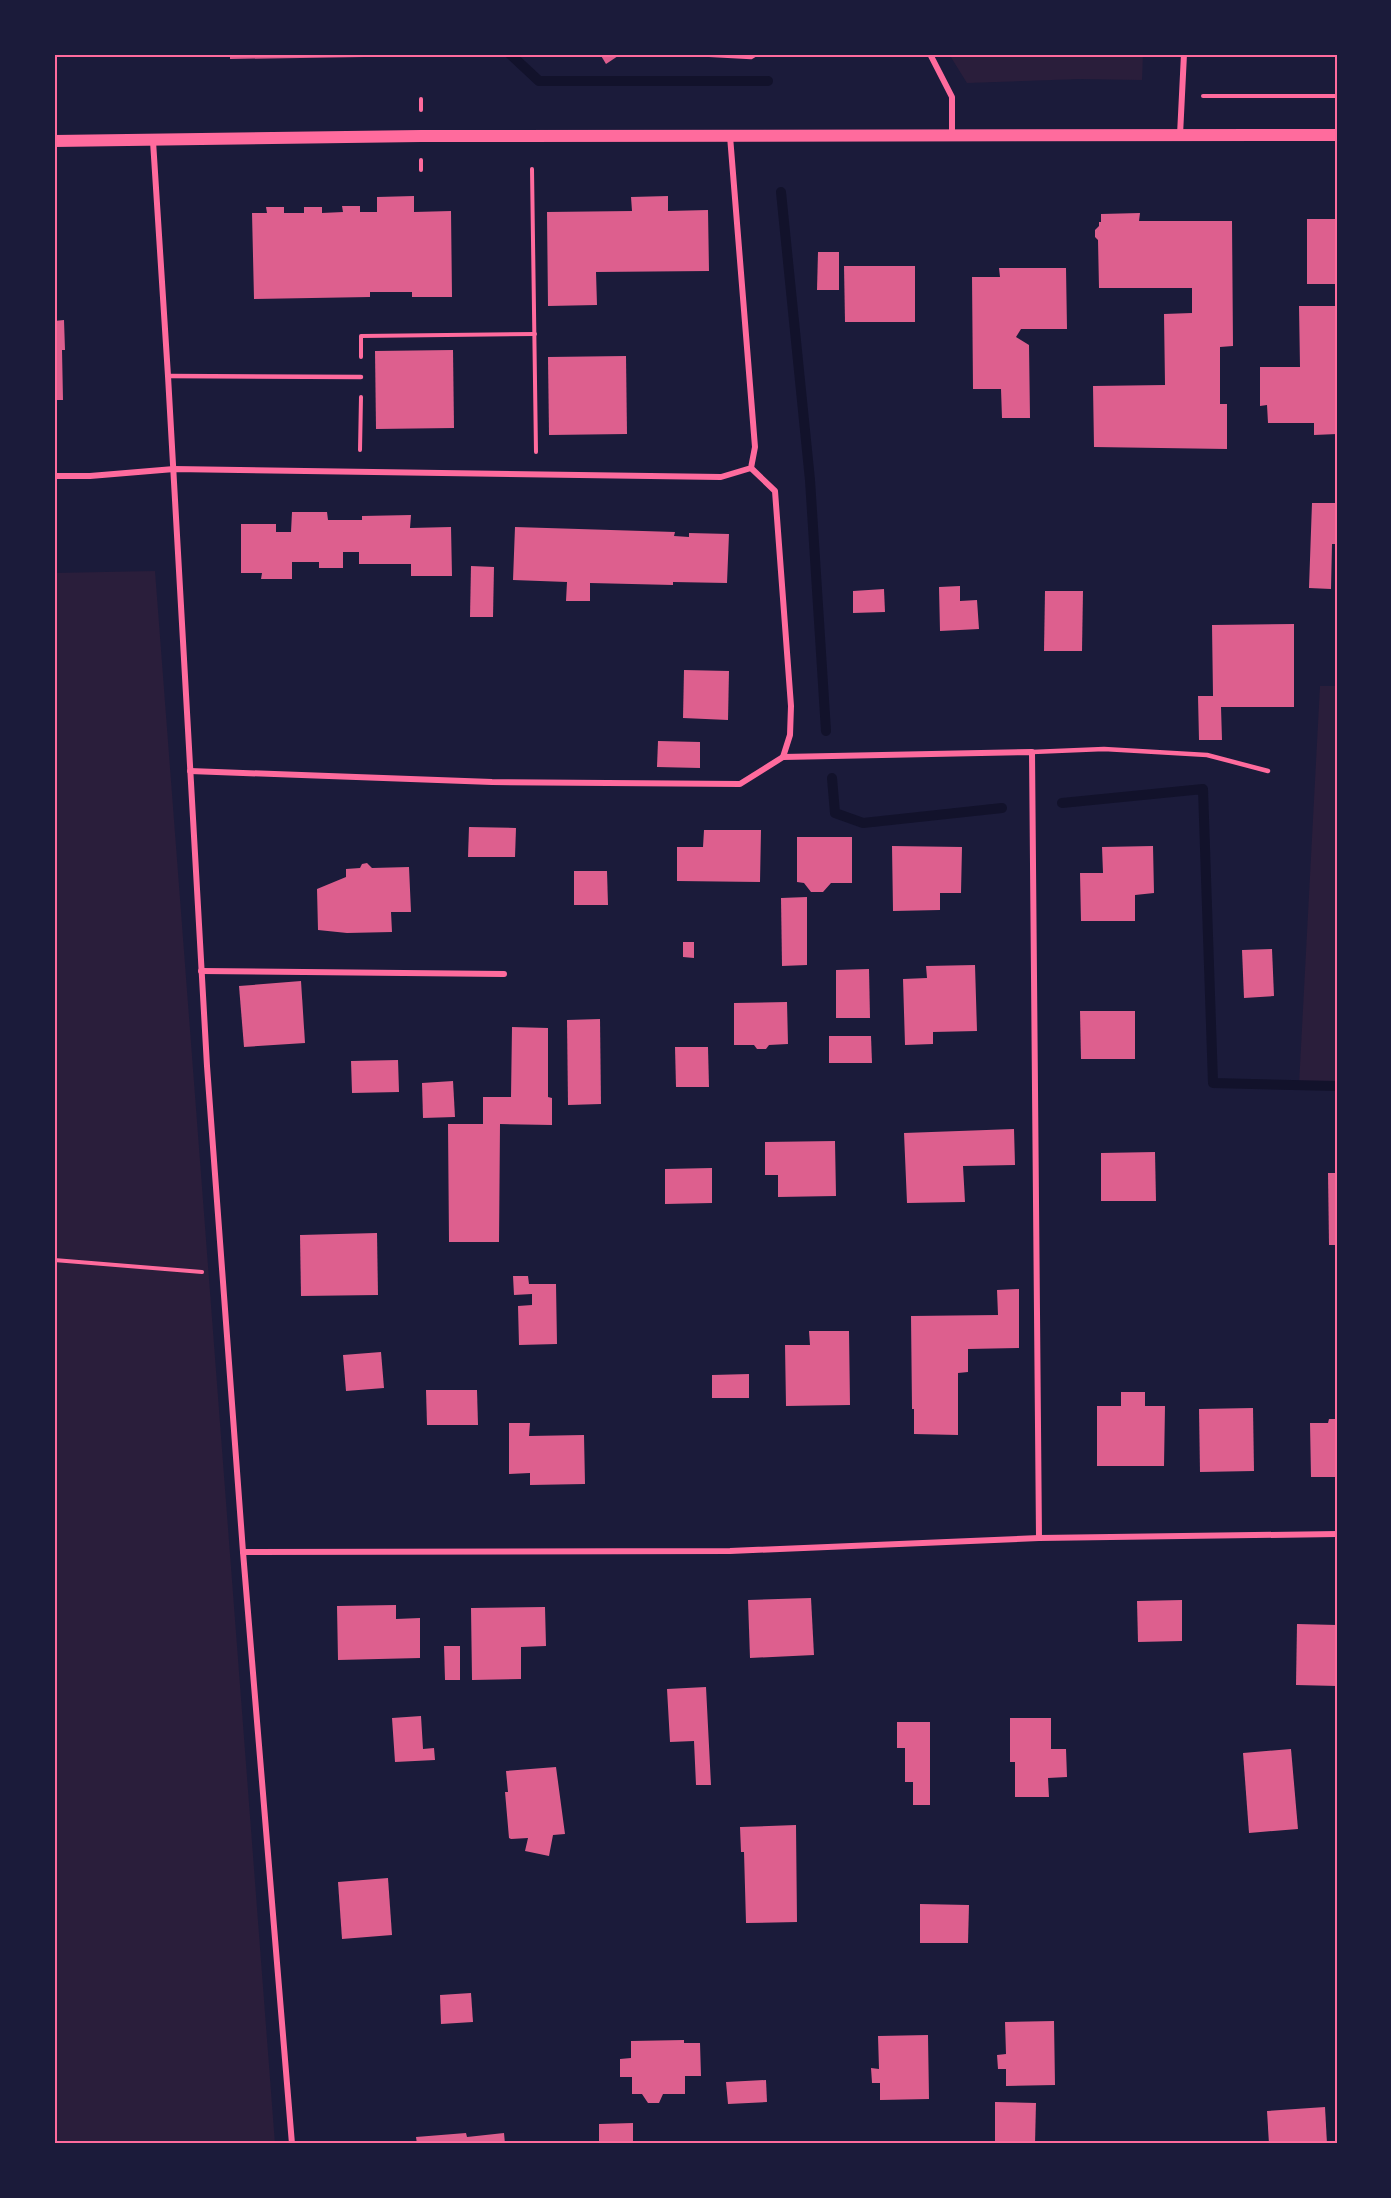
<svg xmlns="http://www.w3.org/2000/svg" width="1391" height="2198" font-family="Arial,sans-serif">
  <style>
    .green { fill: #2a1e3b }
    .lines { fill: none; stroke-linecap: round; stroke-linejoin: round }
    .stream { stroke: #12122b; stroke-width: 10 }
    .building { fill: #dd5f8e }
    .path { stroke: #ff6b9d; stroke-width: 4 }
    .service { stroke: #ff6b9d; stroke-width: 4.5 }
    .minor { stroke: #ff6b9d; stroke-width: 6 }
    .secondary { stroke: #ff6b9d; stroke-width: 12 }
    .neatline { fill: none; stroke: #ff6b9d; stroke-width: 2 }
  </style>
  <rect width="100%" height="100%" fill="#1b1b3a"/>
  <g class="green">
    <polygon points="949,54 1143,54 1142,80 1080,79 967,83"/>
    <polygon points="155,571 275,2144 54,2144 54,573"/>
    <polygon points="1320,686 1337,686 1337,1086 1299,1085"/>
  </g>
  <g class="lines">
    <g class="stream">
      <polyline points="510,54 539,81 768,81"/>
      <polyline points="781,192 810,480 826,731"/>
      <polyline points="832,778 835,813 863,823 1002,808"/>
      <polyline points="1062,803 1203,789 1213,1083 1337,1086"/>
    </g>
  </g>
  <g class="building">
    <polygon points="230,54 364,54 364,57 230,59"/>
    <polygon points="600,54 621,54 606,64"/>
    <polygon points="414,196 414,212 451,211 452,297 412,297 412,292 370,292 370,297 254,299 252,213 267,213 266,207 284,207 284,213 304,213 304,207 322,207 322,213 343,212 342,206 360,206 360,212 377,212 377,197"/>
    <polygon points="668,196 668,211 708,210 709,271 596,272 597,305 548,306 547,212 632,211 631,197"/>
    <polygon points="1140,213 1139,221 1232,221 1233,346 1220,347 1220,404 1227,404 1227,449 1094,447 1093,386 1165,385 1164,314 1192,313 1192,288 1099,288 1098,240 1095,237 1095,230 1099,226 1099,222 1101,222 1101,214"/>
    <rect x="1307" y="219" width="30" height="65"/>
    <polygon points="818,252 839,252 839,290 817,290"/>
    <polygon points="844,266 915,266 915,322 845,322"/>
    <polygon points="999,268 1066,268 1067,329 1021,329 1016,337 1029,345 1030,418 1002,418 1001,389 973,389 972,277 1000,277"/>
    <polygon points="1299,306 1337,306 1337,434 1314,435 1314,423 1268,423 1267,405 1260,406 1260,367 1300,367"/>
    <polygon points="64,320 65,350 62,350 63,400 54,400 54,321"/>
    <polygon points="453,350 454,428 376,429 375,351"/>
    <polygon points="626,356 627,434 549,435 548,357"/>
    <polygon points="1312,503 1337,503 1337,544 1332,544 1331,589 1309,588"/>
    <polygon points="292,512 327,512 328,520 362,520 362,516 411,515 410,528 451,527 452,576 411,576 411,564 359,564 359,552 343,552 343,568 319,568 319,562 292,562 292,579 261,579 262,573 241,573 241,524 276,524 276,532 291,532"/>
    <polygon points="515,527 675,532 674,536 689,537 689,533 729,534 727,583 673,582 673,585 590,583 590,601 566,601 567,582 513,580"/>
    <polygon points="471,566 494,567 493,617 470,617"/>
    <polygon points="960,586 960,601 977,600 979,629 940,631 939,587"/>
    <polygon points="884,589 885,612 853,613 853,591"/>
    <polygon points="1045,591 1083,591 1082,651 1044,651"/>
    <polygon points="1294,624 1294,707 1221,707 1222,740 1199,740 1198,696 1213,696 1212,625"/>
    <polygon points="684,670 729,671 728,720 683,718"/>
    <polygon points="658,741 700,742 700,768 657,767"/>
    <polygon points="469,827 516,828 515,857 468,857"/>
    <polygon points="704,830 761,830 760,882 677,881 677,847 703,847"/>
    <polygon points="797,837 852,837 852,883 831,883 823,892 811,892 804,883 797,882"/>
    <polygon points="892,846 962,847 961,893 940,893 940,910 893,911"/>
    <polygon points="1153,846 1154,893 1135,895 1135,921 1081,921 1080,873 1103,873 1102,847"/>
    <polygon points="367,863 372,868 409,867 411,912 391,912 392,932 347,933 318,930 317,889 346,877 346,869 360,868 362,864"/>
    <polygon points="574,871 607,871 608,905 574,905"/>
    <polygon points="807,897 807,965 782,966 781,898"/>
    <polygon points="683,942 694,942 694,958 683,957"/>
    <polygon points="1272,949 1274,996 1244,998 1242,950"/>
    <polygon points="975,965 977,1031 933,1032 933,1044 905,1045 903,979 927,978 926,966"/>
    <polygon points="869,969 870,1018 836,1018 836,970"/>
    <polygon points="301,981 305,1043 244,1047 239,986"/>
    <polygon points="787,1002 788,1044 769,1045 766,1049 757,1049 754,1045 734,1045 734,1003"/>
    <polygon points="1080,1011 1135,1011 1135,1059 1081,1059"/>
    <polygon points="600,1019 601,1104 568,1105 567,1020"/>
    <polygon points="512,1027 548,1028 548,1097 552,1098 552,1125 500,1124 499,1242 449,1242 448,1124 483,1124 483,1097 511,1097"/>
    <polygon points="829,1036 871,1036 872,1063 829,1063"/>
    <polygon points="675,1047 708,1047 709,1087 676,1087"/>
    <polygon points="398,1060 399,1092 352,1093 351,1061"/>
    <polygon points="453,1081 455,1117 423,1118 422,1083"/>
    <polygon points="1014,1129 1015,1165 963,1166 965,1202 907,1203 904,1133"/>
    <polygon points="835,1141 836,1196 778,1197 778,1175 765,1175 765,1142"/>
    <polygon points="1155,1152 1156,1201 1101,1201 1101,1153"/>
    <polygon points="712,1168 712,1203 665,1204 665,1169"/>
    <polygon points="1328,1173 1337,1173 1337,1245 1329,1245"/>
    <polygon points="377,1233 378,1295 301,1296 300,1235"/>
    <polygon points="513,1276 528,1276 529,1284 556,1284 557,1344 519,1345 518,1306 532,1305 532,1294 514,1295"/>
    <polygon points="1019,1289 1019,1348 968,1349 968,1372 958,1373 958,1435 914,1434 914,1409 912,1409 911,1316 998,1315 997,1290"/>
    <polygon points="809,1331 849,1331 850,1405 786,1406 785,1345 810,1345"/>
    <polygon points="381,1352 384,1388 346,1391 343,1355"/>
    <polygon points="749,1374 749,1398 712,1398 712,1375"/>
    <polygon points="426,1390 477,1390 478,1425 427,1425"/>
    <polygon points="1121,1392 1145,1392 1145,1406 1165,1406 1164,1466 1097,1466 1097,1406 1121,1406"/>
    <polygon points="1253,1408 1254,1471 1200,1472 1199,1409"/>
    <polygon points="1329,1419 1337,1419 1337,1477 1311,1477 1310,1423 1328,1423"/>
    <polygon points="509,1423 530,1423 529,1436 584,1435 585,1484 530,1485 530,1473 509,1474"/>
    <polygon points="811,1598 814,1655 750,1658 748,1600"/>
    <polygon points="1182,1600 1182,1641 1138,1642 1137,1601"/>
    <polygon points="396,1605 396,1619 420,1618 420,1658 338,1660 337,1606"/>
    <polygon points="545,1607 546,1646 521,1647 521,1679 472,1680 471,1608"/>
    <polygon points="1297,1624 1337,1625 1337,1686 1296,1685"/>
    <polygon points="444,1646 460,1646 460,1680 445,1680"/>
    <polygon points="706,1687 711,1785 696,1785 694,1741 670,1742 667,1689"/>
    <polygon points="421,1716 423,1749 434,1748 435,1760 395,1762 392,1718"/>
    <polygon points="1010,1718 1051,1718 1051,1749 1066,1749 1067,1777 1048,1778 1049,1797 1015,1797 1015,1762 1010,1762"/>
    <polygon points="897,1722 930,1722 930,1805 913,1805 913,1782 905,1782 905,1748 897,1748"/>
    <polygon points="1291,1749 1298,1829 1249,1833 1243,1753"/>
    <polygon points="556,1767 565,1834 553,1835 549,1856 525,1851 528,1838 511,1839 509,1838 505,1792 508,1792 506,1771"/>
    <polygon points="796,1825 797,1922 746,1923 744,1852 741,1852 740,1827"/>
    <polygon points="388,1878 392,1935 342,1939 338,1882"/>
    <polygon points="920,1904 969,1905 968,1943 920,1943"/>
    <polygon points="471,1993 473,2022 441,2024 440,1995"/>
    <polygon points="1054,2021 1055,2085 1006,2086 1006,2069 998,2069 997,2055 1006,2054 1005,2022"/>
    <polygon points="928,2035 929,2099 880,2100 880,2083 872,2083 871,2068 879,2069 878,2036"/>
    <polygon points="684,2040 684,2043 700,2043 701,2076 685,2076 685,2094 663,2094 659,2103 648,2103 642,2094 632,2094 632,2077 620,2077 620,2059 631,2058 631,2041"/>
    <polygon points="766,2080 767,2102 728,2104 726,2082"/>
    <polygon points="995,2102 1036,2103 1035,2144 995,2144"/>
    <polygon points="1325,2107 1327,2144 1269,2144 1267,2111"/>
    <polygon points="633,2123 633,2144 599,2144 599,2124"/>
    <polygon points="466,2133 467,2137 504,2133 505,2144 417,2144 416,2137"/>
  </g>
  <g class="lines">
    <g class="path">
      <polyline points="1203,96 1337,96"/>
      <polyline points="421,110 421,99"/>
      <polyline points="421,160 421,170"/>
      <polyline points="532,169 536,452"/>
      <polyline points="361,357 361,336 535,334"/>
      <polyline points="360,450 361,397"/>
      <polyline points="54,1260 202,1272"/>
    </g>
    <g class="service">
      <polyline points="695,54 751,57 756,54"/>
      <polyline points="168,376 361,377"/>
      <polyline points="1032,752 1104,749 1207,755 1268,771"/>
    </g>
    <g class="minor">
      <polyline points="930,54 952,97 952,135"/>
      <polyline points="1180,135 1184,54"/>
      <polyline points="153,141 168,376 207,1066 243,1552 292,2144"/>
      <polyline points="751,468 775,491 791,706 790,735 783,757"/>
      <polyline points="54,476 90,476 174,469 721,477 751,468 755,447 730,136"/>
      <polyline points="190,771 492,782 740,784 783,757 1032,752 1039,1538"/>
      <polyline points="201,971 504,974"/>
      <polyline points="243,1552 730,1551 1039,1538 1337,1534"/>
    </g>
    <polyline class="secondary" points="54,141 421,136 1337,135"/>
  </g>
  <rect width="1391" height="2198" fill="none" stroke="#1b1b3a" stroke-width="111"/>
  <rect x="56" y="56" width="1280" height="2086" class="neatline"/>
</svg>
